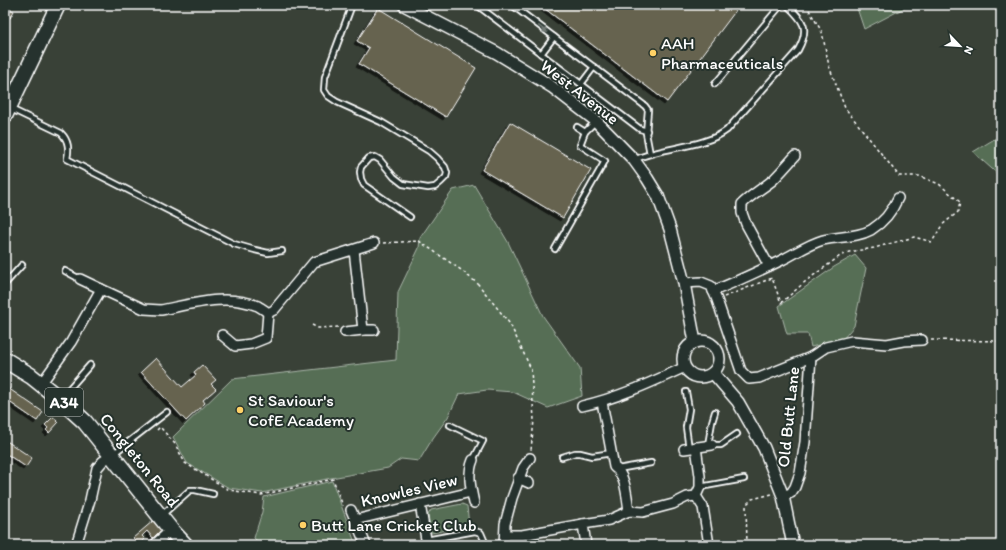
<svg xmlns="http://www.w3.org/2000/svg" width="1006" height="550" font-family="Itim,sans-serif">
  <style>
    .green { fill: #566e54; stroke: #aab6aa }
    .building { fill: #66634f; stroke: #fff; filter: url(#shadow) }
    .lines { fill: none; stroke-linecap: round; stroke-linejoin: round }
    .service-casing { stroke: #fff; stroke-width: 8 }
    .minor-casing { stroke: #fff; stroke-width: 12 }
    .tertiary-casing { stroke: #fff; stroke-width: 14 }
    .primary-casing { stroke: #fff; stroke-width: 17 }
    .trunk-casing { stroke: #fff; stroke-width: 18 }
    .path { stroke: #fff; stroke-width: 1.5; stroke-dasharray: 3 3; stroke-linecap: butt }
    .service { stroke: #26332d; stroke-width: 4.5 }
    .minor { stroke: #26332d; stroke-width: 9 }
    .tertiary { stroke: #26332d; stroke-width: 11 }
    .primary { stroke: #26332d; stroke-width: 14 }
    .trunk { stroke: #26332d; stroke-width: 15 }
    .oneway { fill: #727a76 }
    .poi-dot { fill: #ffd166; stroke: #26332d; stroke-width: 1.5 }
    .labels { text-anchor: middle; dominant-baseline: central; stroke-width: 4; stroke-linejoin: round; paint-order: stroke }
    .shield { fill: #26332d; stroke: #bec2c0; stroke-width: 1 }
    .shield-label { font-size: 16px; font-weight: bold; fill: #fff }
    .poi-label { font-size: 17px; fill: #fff; stroke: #26332d; text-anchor: start }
    .street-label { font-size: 17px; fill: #fff; stroke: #26332d }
  </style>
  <defs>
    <filter id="shadow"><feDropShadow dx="-3" dy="3" stdDeviation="0" flood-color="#0009"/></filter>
  </defs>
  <rect width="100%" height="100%" fill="#394137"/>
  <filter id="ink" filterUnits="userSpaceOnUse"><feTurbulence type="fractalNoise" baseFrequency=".025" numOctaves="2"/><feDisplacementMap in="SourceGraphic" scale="8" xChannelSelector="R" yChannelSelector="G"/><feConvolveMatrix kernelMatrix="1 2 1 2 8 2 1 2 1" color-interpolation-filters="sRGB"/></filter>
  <g filter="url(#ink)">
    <g class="green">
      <polygon points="856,5 910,5 864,29"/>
      <polygon points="1001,135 1001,177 973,152"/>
      <polygon points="474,185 508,242 543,316 580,368 582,396 548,408 513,392 487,390 459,394 448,417 433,438 419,461 401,459 388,468 331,478 262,493 229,488 187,463 173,437 232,379 396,360 398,292 419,248 420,238 453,190"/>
      <polygon points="855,255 866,268 854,326 843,339 811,347 808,334 787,334 779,306 834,267"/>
      <polygon points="332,481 356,545 261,545 254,538 262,512 264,497"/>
      <polygon points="462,504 467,506 469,526 431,533 428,515 431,510"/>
    </g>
    <g class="building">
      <polygon points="540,5 740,5 667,102"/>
      <polygon points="5,7 14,11 10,18 5,15"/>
      <polygon points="378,8 476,68 446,117 359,64 369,48 357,41"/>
      <polygon points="510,122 591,170 563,218 482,170"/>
      <polygon points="156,358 182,387 196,375 194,372 202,365 216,380 211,384 216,389 203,400 205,403 186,421 141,372"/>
      <polygon points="5,386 43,412 37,421 5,399"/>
      <polygon points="53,417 57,420 56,421 58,423 49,433 46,430 48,428 45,425"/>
      <polygon points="5,440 32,458 26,467 5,453"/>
      <polygon points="153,521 161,530 153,538 147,531 142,536 145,539 139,544 133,538"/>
      <polygon points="168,540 171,544 170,545 162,545"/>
    </g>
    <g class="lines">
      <defs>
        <g id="service">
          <polyline points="352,5 325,77 324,90 328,96 337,102 381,122 429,151 437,158 445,167 447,173 446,177 441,182 435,187 428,188 403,184 394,177 380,160 375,157 369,158 361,167 360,172 361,179 364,185 410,217"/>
          <polyline points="477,5 640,129 647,131"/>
          <polyline points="512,5 645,106 648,110 646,133 650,154"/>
          <polyline points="541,54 554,37"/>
          <polyline points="581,84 594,67"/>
          <polyline points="715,84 781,5"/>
          <path d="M11 109 61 133C69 141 69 149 67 159L234 244 255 250 268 253 282 251"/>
          <polyline points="577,127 585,132"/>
          <path d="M634 160C662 146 702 149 727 130L798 50C810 28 804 21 787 5"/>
          <polyline points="555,249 605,161 580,145 585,132 596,121"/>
          <polyline points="65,271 80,279"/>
          <polyline points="5,284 22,265"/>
          <polyline points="686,392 689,409 686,427 689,449"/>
          <polyline points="61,398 90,365"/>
          <polyline points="450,425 483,441 473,460"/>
          <polyline points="708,445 712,422 715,412"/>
          <polyline points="712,445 721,445 737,434"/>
          <polyline points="113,454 167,412"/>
          <polyline points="562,457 575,453 580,453 592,456 612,453"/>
          <polyline points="618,469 651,463"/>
          <polyline points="700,487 744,479"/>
          <polyline points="162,515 190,490 195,490 213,494"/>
          <polyline points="426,540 475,531 481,533 484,540 485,545"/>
        </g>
        <g id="minor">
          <path d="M769 266 746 224 742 213V204C751 195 763 188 773 180 781 172 788 164 795 156"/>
          <polyline points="80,279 101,289"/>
          <polyline points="684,283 701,282 711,286 717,300 741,371 749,379 759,378 811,357 826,347 852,341 887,344 903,341 922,340"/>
          <path d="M713 291C736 282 759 271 782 260 796 253 809 244 823 240 839 236 856 238 871 230 884 222 892 212 898 198"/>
          <polyline points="363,330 374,330"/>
          <polyline points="345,332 363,330 354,250"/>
          <polyline points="222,335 235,346 251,344 266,338 268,313"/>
          <path d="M41 384 71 342 101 289 144 309 161 310C192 304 227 293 258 306 261 308 265 310 268 313L274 310 314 262 374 243"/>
          <path d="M602 402 614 467C626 474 627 499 629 511"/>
          <path d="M582 406C618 398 652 382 685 367"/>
          <polyline points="696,447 700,476 700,487 696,496"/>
          <polyline points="684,449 712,445"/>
          <path d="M473 460C467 474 471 489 474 503"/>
          <polyline points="518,478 529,483"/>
          <polyline points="696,496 703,507 709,545"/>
          <polyline points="783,496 791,493 795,487 800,473 805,442 811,357"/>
          <polyline points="420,504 427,545"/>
          <polyline points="351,510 366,545"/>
          <polyline points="355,520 471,492"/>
          <polyline points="505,535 522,535 583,524"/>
          <polyline points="76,545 90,500 97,468 103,461 111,456"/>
          <polyline points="154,545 171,530"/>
          <polyline points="504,545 505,524 512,498 523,468 530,458"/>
          <polyline points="586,545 583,524 609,520 629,511 643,512 673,504 687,497 696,496"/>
        </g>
        <g id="tertiary">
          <polyline points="404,5 497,53 552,87 596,121 634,160 647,178 658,196 670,229 684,283 689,310 695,342"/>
          <circle cx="701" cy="359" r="18"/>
          <polyline points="713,373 738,402 764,448 783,496 793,545"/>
        </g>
        <polyline id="primary" points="5,116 58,5"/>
        <polyline id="trunk" points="5,360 31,376 41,384 63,402 85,422 171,530 185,545"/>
      </defs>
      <use href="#service" class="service-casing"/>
      <use href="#minor" class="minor-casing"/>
      <use href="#tertiary" class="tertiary-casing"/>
      <use href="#primary" class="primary-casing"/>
      <use href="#trunk" class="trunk-casing"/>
      <g class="path">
        <polyline points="383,243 419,241 461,270 478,284 510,324 531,369 534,420 531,450"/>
        <polyline points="724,297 772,278 781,303 806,281 840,256 849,252 874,248 914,237 932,242 942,225 958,212 960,202 939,184 919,176 899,176 845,108 829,66 822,32 806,5"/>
        <polyline points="312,325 318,328 338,327"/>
        <polyline points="931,340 1001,341"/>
        <polyline points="157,430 160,427 175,444 185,463 229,490 261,495 333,479 343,506"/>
        <polyline points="747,545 746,505 752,499 772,494"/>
      </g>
      <use href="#service" class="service"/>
      <use href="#minor" class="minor"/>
      <use href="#tertiary" class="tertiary"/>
      <use href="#primary" class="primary"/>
      <use href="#trunk" class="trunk"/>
    </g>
    <defs><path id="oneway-solid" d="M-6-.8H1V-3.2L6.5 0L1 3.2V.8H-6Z"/></defs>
    <use class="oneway" href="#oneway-solid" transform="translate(543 29) rotate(37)"/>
  </g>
  <g class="poi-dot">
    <circle cx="653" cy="53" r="4"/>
    <circle cx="240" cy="410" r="4"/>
    <circle cx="303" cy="525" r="4"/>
  </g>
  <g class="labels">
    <rect class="shield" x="45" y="388" width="38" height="28" rx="3"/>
    <g class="shield-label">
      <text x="64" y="402">A34</text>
    </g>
    <g class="poi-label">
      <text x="661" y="43">AAH<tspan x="661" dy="20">Pharmaceuticals</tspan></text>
      <text x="248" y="400">St Saviour's<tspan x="248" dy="20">CofE Academy</tspan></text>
      <text x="311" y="525">Butt Lane Cricket Club</text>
    </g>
    <g class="street-label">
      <text transform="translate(580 92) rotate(38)">West Avenue</text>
      <text transform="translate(788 417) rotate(-84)">Old Butt Lane</text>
      <text transform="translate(140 460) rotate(51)">Congleton Road</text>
      <text transform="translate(409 490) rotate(-13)">Knowles View</text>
    </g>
  </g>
  <rect width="1006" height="550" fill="none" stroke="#26332d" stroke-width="20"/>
  <rect x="10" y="10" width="986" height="530" fill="none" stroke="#fff" stroke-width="1.5" filter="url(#ink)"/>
  <g transform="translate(960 46) rotate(115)" stroke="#26332d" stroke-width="3" paint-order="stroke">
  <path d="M0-3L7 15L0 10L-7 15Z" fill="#ffffff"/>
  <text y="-6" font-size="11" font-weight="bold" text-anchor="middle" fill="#ffffff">N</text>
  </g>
</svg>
